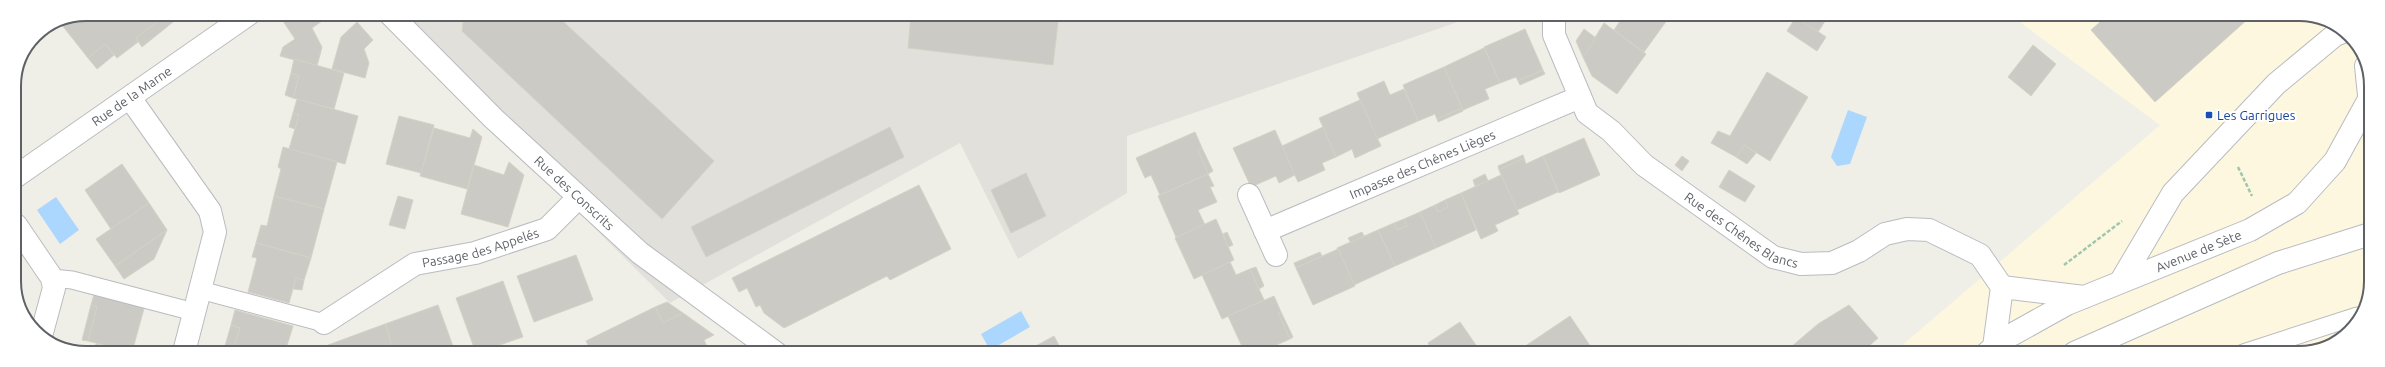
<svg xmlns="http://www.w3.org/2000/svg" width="2385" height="367" font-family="Ubuntu,sans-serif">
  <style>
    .commercial { fill: #fdf7df }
    .industrial { fill: #e2e0db }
    .water { fill: #abd6fd }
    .building { fill: #cccac4; stroke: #d5d1c5 }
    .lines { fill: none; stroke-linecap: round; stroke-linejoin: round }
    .lane-casing { stroke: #b9bcc0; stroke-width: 19 }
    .street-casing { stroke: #b9bcc0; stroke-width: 24 }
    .secondary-casing { stroke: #b8bbc0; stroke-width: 24 }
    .path { stroke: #9ec7ac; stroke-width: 2.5; stroke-dasharray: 4 2; stroke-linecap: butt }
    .lane { stroke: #fff; stroke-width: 17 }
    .street { stroke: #fff; stroke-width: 22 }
    .secondary { stroke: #fff; stroke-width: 22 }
    .transit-dot { fill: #1a4fb4; stroke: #fff; stroke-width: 1.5 }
    .labels { text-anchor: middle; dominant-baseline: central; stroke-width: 4; stroke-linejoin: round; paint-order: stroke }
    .street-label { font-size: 13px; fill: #5e6267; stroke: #fff }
    .transit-label { font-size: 13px; fill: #164399; stroke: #fff; text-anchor: start }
    .rim { fill: none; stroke: #5e6267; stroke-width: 2 }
  </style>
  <rect width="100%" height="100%" fill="#f0efe7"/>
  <polygon class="commercial" points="2010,15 2308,15 2347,32 2370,72 2370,290 2347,335 2299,353 1893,353 2160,125"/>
  <polygon class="industrial" points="379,14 1481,14 1127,136 1127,193 1018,259 960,143 670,303"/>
  <g class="water">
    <polygon points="1848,110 1867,117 1850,164 1837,166 1831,157"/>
    <polygon points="56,197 79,230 60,244 37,210"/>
    <polygon points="1021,311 1030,327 990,350 981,334"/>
  </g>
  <g class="building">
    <polygon points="86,14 167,14 136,38 138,42 117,58 105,44 88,58 58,20"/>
    <polygon points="167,14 173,22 142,47 136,38"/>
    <polygon points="294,14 332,14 312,28 322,47 317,66 280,56 283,47 295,39 283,21"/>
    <polygon points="464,14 555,14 714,161 662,219 462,31"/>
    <polygon points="911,14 1059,14 1053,65 908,48"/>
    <polygon points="1625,14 1668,14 1670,16 1644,52 1614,30"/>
    <polygon points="1798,14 1828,14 1829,15 1818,32 1796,17"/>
    <polygon points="2108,15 2246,15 2249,18 2155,102 2091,30"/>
    <polygon points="1796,17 1826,37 1817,51 1787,31"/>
    <polygon points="357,22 373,40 364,49 369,63 365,78 332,69 341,37"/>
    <polygon points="1604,23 1646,54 1617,94 1592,76 1583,57"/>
    <polygon points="1525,29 1543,70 1518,81 1516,77 1500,83 1484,47"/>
    <polygon points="1584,29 1596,38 1583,57 1576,41"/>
    <polygon points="105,44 114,55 97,69 88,58"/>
    <polygon points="2033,45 2056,64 2031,96 2008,77"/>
    <polygon points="1484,48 1500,83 1485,89 1489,99 1463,110 1444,67"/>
    <polygon points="294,59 344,73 334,109 293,98 299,76 291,73"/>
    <polygon points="1444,67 1462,108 1437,119 1435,114 1418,121 1403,85"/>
    <polygon points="1543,70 1545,74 1520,85 1518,81"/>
    <polygon points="1767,72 1808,97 1770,161 1744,145 1736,157 1711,143 1718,131 1730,136"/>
    <polygon points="291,73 299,76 293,98 285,95"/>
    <polygon points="1384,81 1390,95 1404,89 1418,121 1377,139 1357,93"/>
    <polygon points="297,99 358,116 345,164 289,149 299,115 293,113"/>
    <polygon points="1360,100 1381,146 1355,158 1352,149 1336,157 1319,118"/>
    <polygon points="1462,108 1463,111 1438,122 1437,119"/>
    <polygon points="293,113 299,115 295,129 289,127"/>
    <polygon points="399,116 434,125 421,173 386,164"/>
    <polygon points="890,127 904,157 706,257 691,227"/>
    <polygon points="1323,127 1336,157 1322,163 1325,170 1298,182 1282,146"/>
    <polygon points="434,128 470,138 473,129 482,137 467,189 420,176"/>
    <polygon points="1275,130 1295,175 1279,183 1276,176 1251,187 1233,148"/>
    <polygon points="1195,132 1202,148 1198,150 1208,174 1160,195 1151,175 1145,178 1136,158"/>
    <polygon points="1584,138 1600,175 1559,193 1543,156"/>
    <polygon points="1744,145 1756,153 1747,164 1736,157"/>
    <polygon points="283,147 337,162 324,209 274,196 281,169 278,167"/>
    <polygon points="1202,148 1213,171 1208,174 1198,150"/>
    <polygon points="1523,155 1524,158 1499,170 1498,166"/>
    <polygon points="1543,156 1558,192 1517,210 1499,170 1524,158 1526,164"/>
    <polygon points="1682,156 1689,161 1682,171 1675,165"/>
    <polygon points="509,162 524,175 508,227 461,214 474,165 504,175"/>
    <polygon points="122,164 149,203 111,229 85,190"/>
    <polygon points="1729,170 1755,186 1745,202 1719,187"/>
    <polygon points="1026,173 1046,216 1011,233 991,190"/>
    <polygon points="1208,174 1214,186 1210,187 1217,202 1198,210 1205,225 1176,237 1158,196"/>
    <polygon points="1485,174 1488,181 1475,186 1473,180"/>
    <polygon points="1501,175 1519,214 1495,225 1498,231 1481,239 1461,193"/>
    <polygon points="919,185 951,249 890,280 887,276 784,328 764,313 760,305 756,307 747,288 739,292 732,278"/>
    <polygon points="1461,193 1476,230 1436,248 1420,212 1435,205 1438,212 1448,207 1445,200"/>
    <polygon points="274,196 324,209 311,258 256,243 261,225 267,226"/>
    <polygon points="398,196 413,200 405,229 389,225"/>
    <polygon points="1445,200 1448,207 1438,212 1435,205"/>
    <polygon points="149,203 167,230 115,266 96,239"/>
    <polygon points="1420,212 1436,248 1395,266 1378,230 1394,223 1397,230 1407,226 1404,219"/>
    <polygon points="1216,219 1234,260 1194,279 1175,238"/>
    <polygon points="1404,219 1407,226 1397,230 1394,223"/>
    <polygon points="167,230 154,259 124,279 115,266"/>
    <polygon points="1378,230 1395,266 1354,285 1337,248"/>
    <polygon points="1227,232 1233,245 1228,247 1223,234"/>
    <polygon points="1362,232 1364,236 1351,243 1348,238"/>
    <polygon points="256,243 311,258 304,280 296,278 289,303 248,292 257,258 252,257"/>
    <polygon points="1338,249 1355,286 1313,305 1296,268"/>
    <polygon points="1320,252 1322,256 1296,268 1294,263"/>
    <polygon points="576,255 593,300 534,322 517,276"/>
    <polygon points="1230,262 1236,275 1250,269 1264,300 1222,319 1202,275"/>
    <polygon points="1256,267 1264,286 1259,289 1250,269"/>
    <polygon points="296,278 304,280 302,290 293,289"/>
    <polygon points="503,281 523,337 476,353 456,298"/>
    <polygon points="95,291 145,305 132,352 88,341 97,307 91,305"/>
    <polygon points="1274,296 1281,312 1278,313 1290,339 1258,353 1245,353 1228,316"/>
    <polygon points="667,302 683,313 663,323 655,307"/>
    <polygon points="91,305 97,307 88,341 82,340"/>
    <polygon points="438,305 454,349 443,353 394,352 385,324"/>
    <polygon points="1849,305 1878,338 1861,353 1784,353 1818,324"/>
    <polygon points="655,307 663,323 683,313 714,335 704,340 710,353 592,353 586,341"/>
    <polygon points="235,310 293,326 285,352 223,352 225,346 233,348 240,328 231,325"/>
    <polygon points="1281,312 1293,337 1290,339 1278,313"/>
    <polygon points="1570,316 1595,353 1515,353"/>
    <polygon points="1460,322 1480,351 1434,353 1428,343"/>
    <polygon points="385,324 394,352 321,352 320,348"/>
    <polygon points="231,325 240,328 233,348 225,346"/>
    <polygon points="1054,336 1063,353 1026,353 1025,352"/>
    <polygon points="96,344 128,352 94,352"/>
    <polygon points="1682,345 1702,353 1679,353"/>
  </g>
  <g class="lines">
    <defs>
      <g id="lane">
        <polyline points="52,278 72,280 194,312"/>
        <polyline points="200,290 324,323"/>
        <polyline points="2243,353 2357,316"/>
      </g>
      <g id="street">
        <path id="s1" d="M390 14 494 119 640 253 776 353"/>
        <path id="s2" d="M1554 14V35L1587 113 1611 131 1644 165 1773 257 1801 264 1832 263 1859 251 1885 234 1907 229 1929 230 1980 255 2002 287 1994 347"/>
        <polyline points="130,98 210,211 215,232 184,352"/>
        <path id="s3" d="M15 177 249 14"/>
        <polyline points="1249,195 1276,255"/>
        <polyline points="16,225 52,278 54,288 41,336"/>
        <path id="s4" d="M1265 231 1580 97"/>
        <polyline points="2121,281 2173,193 2276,84 2335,35 2345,31"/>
        <polyline points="2002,287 2084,297"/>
        <path id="s5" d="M324 323 415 264 475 253 547 229 578 198"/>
      </g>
      <g id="secondary">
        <polyline points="2366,66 2370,105"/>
        <path id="s6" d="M1987 353 2004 339 2067 304 2250 230 2297 203 2335 161 2368 101"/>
        <polyline points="2074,353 2278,263 2370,234"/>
      </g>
    </defs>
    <use href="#lane" class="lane-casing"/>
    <use href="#street" class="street-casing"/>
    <use href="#secondary" class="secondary-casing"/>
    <g class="path">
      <polyline points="2238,167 2252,196"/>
      <polyline points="2064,265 2122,221"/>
    </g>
    <use href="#lane" class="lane"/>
    <use href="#street" class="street"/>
    <use href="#secondary" class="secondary"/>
  </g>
  <rect class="transit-dot" x="2205" y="111" width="8" height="8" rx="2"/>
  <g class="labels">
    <g class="street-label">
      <text stroke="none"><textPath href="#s3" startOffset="142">Rue de la Marne</textPath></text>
      <text stroke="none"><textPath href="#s4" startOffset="171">Impasse des Chênes Lièges</textPath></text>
      <text stroke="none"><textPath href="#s1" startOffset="257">Rue des Conscrits</textPath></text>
      <text stroke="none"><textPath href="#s2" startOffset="301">Rue des Chênes Blancs</textPath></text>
      <text stroke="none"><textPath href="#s5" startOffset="176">Passage des Appelés</textPath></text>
      <text stroke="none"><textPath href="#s6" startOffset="236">Avenue de Sète</textPath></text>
    </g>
    <g class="transit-label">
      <text x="2217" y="115">Les Garrigues</text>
    </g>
  </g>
  <path d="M0 0H2385V367H0ZM86 21H2299A65 65 0 0 1 2364 86V281A65 65 0 0 1 2299 346H86A65 65 0 0 1 21 281V86A65 65 0 0 1 86 21Z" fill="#fff" fill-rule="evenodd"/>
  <path class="rim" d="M86 21H2299A65 65 0 0 1 2364 86V281A65 65 0 0 1 2299 346H86A65 65 0 0 1 21 281V86A65 65 0 0 1 86 21Z"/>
</svg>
